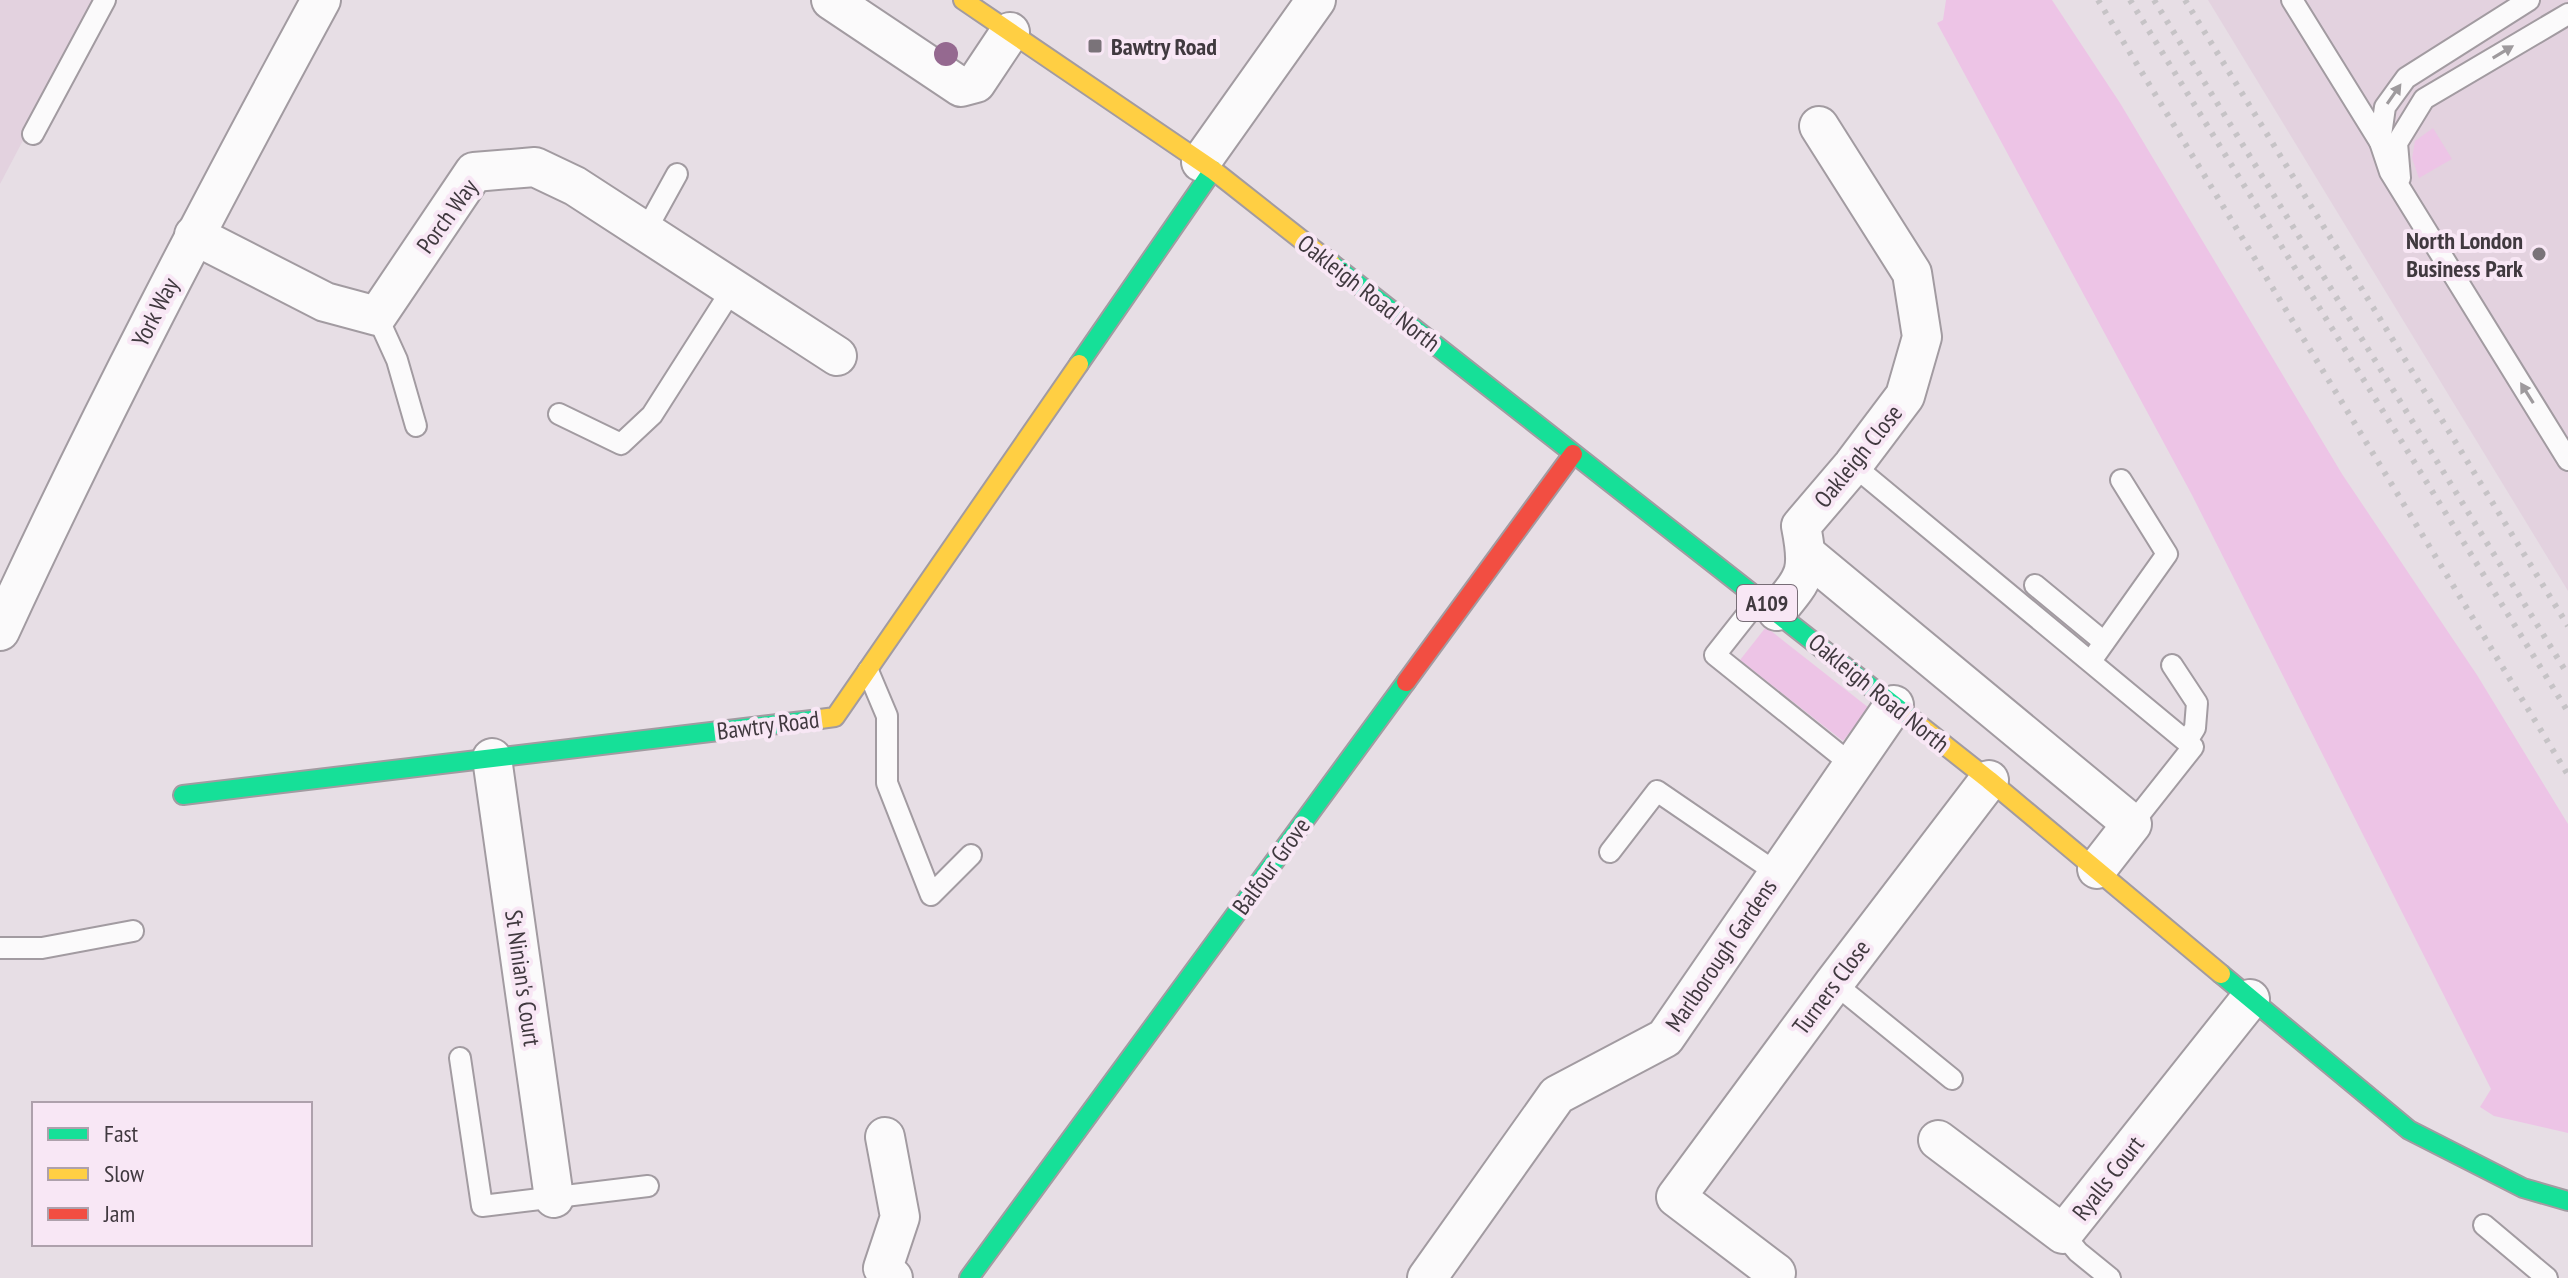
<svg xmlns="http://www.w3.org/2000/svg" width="2568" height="1278" font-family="'PT Sans Narrow',sans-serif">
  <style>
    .built { fill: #e3d2df }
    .green { fill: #edc4e6 }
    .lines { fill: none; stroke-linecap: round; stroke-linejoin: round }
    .lane-casing { stroke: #a29ba1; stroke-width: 24 }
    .street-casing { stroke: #a29ba1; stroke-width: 42 }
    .fast-casing { stroke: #a29ba1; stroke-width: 22 }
    .slow-casing { stroke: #a29ba1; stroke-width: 22 }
    .jam-casing { stroke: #a29ba1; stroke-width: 22 }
    .lane { stroke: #fbfafb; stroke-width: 20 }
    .street { stroke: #fbfafb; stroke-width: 38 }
    .fast { stroke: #16e098; stroke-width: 18 }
    .slow { stroke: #ffcf43; stroke-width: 18 }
    .jam { stroke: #f24e42; stroke-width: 18 }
    .rail { stroke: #c6c3c6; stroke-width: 6; stroke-dasharray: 4 8; stroke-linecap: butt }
    .tree { fill: #956990 }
    .oneway { fill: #9e9a9d }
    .poi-dot { fill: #7a7379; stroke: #f8e7f5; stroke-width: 3 }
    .labels { text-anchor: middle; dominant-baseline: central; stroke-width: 8; stroke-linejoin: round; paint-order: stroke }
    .shield { fill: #f8e7f5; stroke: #776d76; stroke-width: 2 }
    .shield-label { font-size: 22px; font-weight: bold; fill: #40393f }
    .poi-label { font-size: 24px; font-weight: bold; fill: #40393f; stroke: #f8e7f5; text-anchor: start }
    .street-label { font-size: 24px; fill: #40393f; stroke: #f8e7f5 }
  </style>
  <rect width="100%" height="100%" fill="#e7dee5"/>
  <g class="built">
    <polygon points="0,0 97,0 0,184"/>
    <polygon points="2208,0 2568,0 2568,591"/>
  </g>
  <g class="green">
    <polygon points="1946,0 2052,0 2120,103 2342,474 2477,675 2568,824 2568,1133 2494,1116 2480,1107 2491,1089 2192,495 1937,23 1943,20"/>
    <polygon points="2433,128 2452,159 2419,178 2412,158 2415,141"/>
    <polygon points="1766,627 1869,708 1843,741 1740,660"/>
  </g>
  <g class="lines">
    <defs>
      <g id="lane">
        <polyline points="2292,0 2380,142"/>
        <polyline points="2529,0 2406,78 2385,107 2380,142 2390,172 2568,460"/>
        <polyline points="33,134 105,0"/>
        <polyline points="2400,178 2397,143 2424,99 2568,14"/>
        <polyline points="645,232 677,174"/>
        <polyline points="377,316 397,360 416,426"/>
        <polyline points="559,414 621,444 652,415 733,288"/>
        <polyline points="1853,465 2193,747 2132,824"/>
        <polyline points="2035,585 2104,642"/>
        <polyline points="1760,598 1715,655 1851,764"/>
        <polyline points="2091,661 2167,554 2121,480"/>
        <polyline points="2172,665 2197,703 2195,728 2187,741"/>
        <polyline points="868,671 887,716 887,783 931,895 971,855"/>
        <polyline points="1610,852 1657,791 1777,873"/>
        <polyline points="0,948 42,948 133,931"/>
        <polyline points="1834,983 1952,1079"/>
        <polyline points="460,1058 482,1206 648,1186"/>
        <polyline points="2484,1225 2547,1278"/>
        <polyline points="2063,1234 2078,1252 2110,1278"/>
      </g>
      <g id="street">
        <polyline points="831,0 961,87 976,83 1010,32"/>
        <polyline points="1201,162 1316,0"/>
        <polyline points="194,235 325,302 377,316 474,172 535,167 575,186 837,356"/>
        <polyline points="1806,554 2132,824 2097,869"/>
        <path d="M1777 611C1806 576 1810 572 1801 526L1853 465 1905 396 1922 337 1912 273 1819 126"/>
        <path d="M0 631C99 416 208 208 321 0"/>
        <polyline points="492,758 554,1198"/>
        <polyline points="885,1137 900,1217 883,1268 893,1278"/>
        <polyline points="1938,1140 2063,1234 2250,999"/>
        <polyline points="1776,1273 1676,1197 1834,983 1989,780"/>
        <polyline points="1427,1278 1557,1095 1665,1038 1894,705"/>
      </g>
      <g id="fast">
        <polyline points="1331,263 1913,720"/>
        <polyline points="1079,364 1213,170"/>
        <polyline points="183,795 820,719"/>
        <polyline points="2221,974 2409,1130 2523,1188 2568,1201"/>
        <polyline points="969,1278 1406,682"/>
      </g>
      <g id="slow">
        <polyline points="963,0 1213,170 1331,263"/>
        <polyline points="820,719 835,717 1079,364"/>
        <polyline points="1913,720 1989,780 2221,974"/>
      </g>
      <polyline id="jam" points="1406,682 1573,454"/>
    </defs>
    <use href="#lane" class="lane-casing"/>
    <use href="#street" class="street-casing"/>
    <use href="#fast" class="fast-casing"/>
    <use href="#slow" class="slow-casing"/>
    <use href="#jam" class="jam-casing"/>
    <use href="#lane" class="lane"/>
    <use href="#street" class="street"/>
    <use href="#fast" class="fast"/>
    <use href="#slow" class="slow"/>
    <use href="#jam" class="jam"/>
    <g class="rail">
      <polyline points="2098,0 2568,775"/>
      <polyline points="2130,0 2568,712"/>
      <polyline points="2154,0 2568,675"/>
      <polyline points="2185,0 2568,626"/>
    </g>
  </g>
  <circle class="tree" cx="946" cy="54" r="12"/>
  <defs><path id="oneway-solid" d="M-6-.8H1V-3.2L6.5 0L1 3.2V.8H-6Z" transform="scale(2)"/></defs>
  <g class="oneway">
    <use href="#oneway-solid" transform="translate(2503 52) rotate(-31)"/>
    <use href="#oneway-solid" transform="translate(2394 94) rotate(-55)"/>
    <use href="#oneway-solid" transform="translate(2527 393) rotate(-122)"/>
  </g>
  <g class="poi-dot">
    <rect x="1087" y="38" width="16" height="16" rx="4"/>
    <circle cx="2539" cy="254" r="8"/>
  </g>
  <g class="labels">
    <rect class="shield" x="1737" y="585" width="60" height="36" rx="6"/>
    <g class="shield-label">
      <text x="1767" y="603">A109</text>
    </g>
    <g class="poi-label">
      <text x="1111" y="46">Bawtry Road</text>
      <text x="2523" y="240" text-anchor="end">North London<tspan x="2523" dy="28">Business Park</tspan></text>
    </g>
    <g class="street-label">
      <text transform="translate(447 216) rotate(-54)">Porch Way</text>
      <text transform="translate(1369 293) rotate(38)">Oakleigh Road North</text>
      <text transform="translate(155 312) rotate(-63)">York Way</text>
      <text transform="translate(1858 456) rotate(-51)">Oakleigh Close</text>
      <text transform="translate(1879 693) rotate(39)">Oakleigh Road North</text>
      <text transform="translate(768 725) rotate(-7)">Bawtry Road</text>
      <text transform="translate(1271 866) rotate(-54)">Balfour Grove</text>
      <text transform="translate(1721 955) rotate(-56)">Marlborough Gardens</text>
      <text transform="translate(523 978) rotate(82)">St Ninian's Court</text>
      <text transform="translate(1831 987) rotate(-53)">Turners Close</text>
      <text transform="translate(2108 1178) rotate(-52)">Ryalls Court</text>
    </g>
  </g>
  <rect x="32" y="1102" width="280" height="144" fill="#f8e7f5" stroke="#aea1ac" stroke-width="2"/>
  <rect x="48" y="1128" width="40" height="12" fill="#16e098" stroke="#aea1ac" stroke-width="2"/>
  <text x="104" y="1142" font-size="24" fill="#40393f">Fast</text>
  <rect x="48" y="1168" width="40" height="12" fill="#ffcf43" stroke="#aea1ac" stroke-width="2"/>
  <text x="104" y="1182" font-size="24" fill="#40393f">Slow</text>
  <rect x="48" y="1208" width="40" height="12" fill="#f24e42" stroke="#aea1ac" stroke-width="2"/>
  <text x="104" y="1222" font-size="24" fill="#40393f">Jam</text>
</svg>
